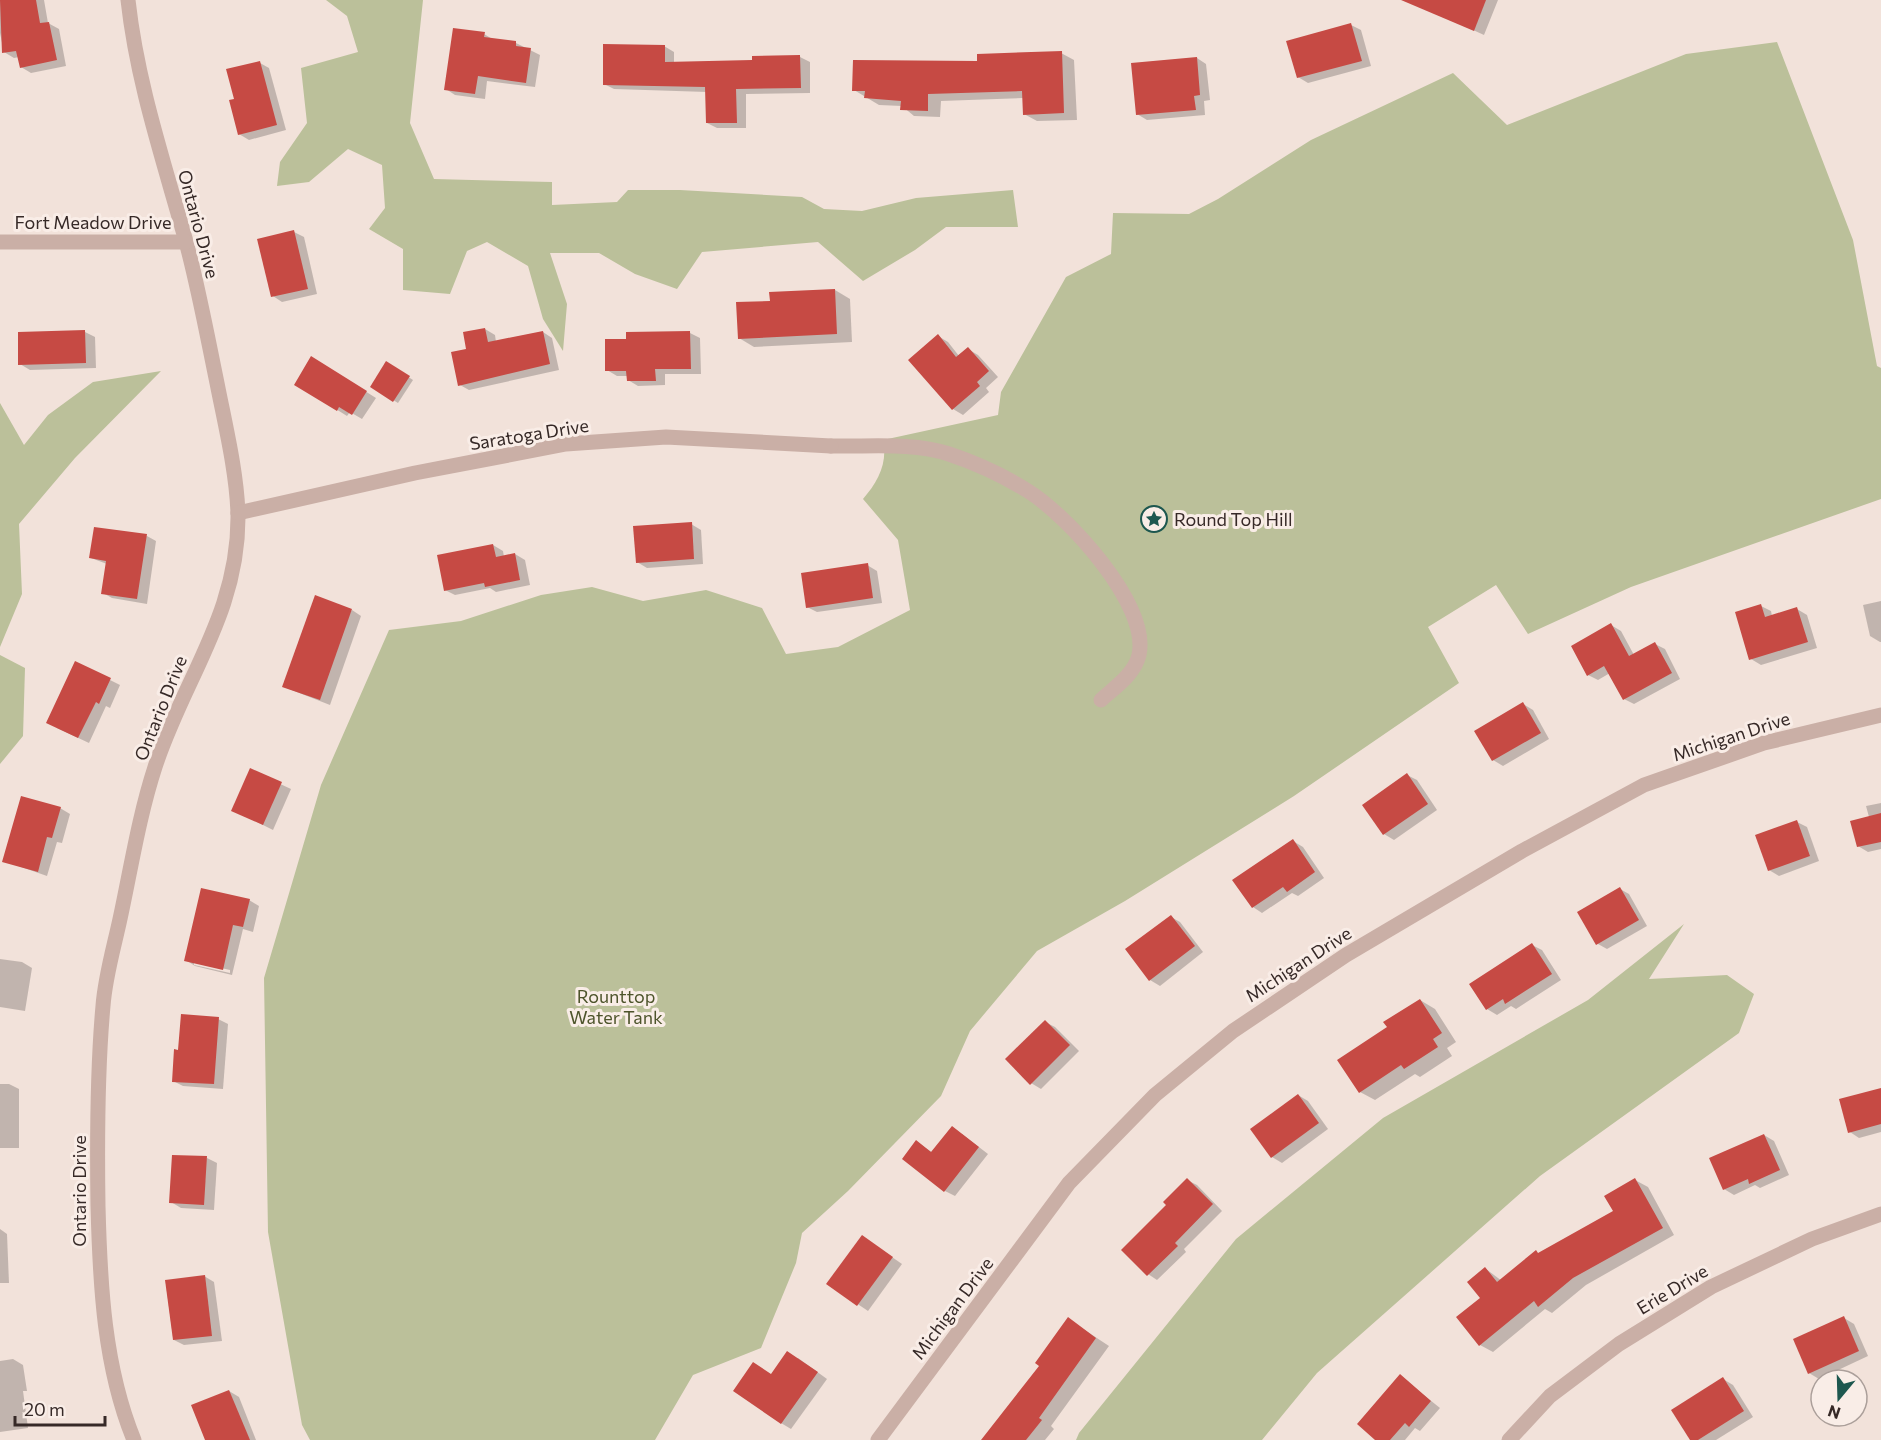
<svg xmlns="http://www.w3.org/2000/svg" width="1881" height="1440" font-family="Commissioner,sans-serif">
  <style>
    .green { fill: #bbc09a }
    .shadow { fill: #0003; fill-rule: evenodd }
    .building { fill: #c64a44 }
    .lines { fill: none; stroke-linecap: round; stroke-linejoin: round }
    .service { stroke: #caafa6; stroke-width: 15 }
    .minor { stroke: #caafa6; stroke-width: 15 }
    .labels { text-anchor: middle; dominant-baseline: central; stroke-width: 6; stroke-linejoin: round; paint-order: stroke }
    .street-label { font-size: 18px; fill: #362927; stroke: #f9ede7 }
    .poi-label { font-size: 18px; fill: #362927; stroke: #f9ede7; text-anchor: start }
    .park-label { font-size: 18px; fill: #4d542b; stroke: #f9ede7 }
  </style>
  <rect width="100%" height="100%" fill="#f2e2da"/>
  <g class="green">
    <polygon points="326,0 423,0 410,123 434,179 552,182 552,205 617,202 628,190 680,190 802,197 824,209 862,211 916,198 1013,190 1018,227 946,227 915,250 863,281 818,242 702,252 677,289 635,274 599,253 550,253 567,304 563,351 543,319 528,266 487,242 467,251 450,294 403,290 403,249 369,229 385,208 382,165 348,149 309,182 277,186 280,162 307,123 301,68 358,52 347,16"/>
    <path d="M1777 42 1853 240 1877 366 1881 368V499L1631 587 1528 634 1496 585 1428 627 1459 683 1294 796 1125 901 1037 951 970 1031 941 1096 848 1191 802 1233 796 1263 761 1348 693 1375 655 1440H310L302 1425 268 1232 264 978 321 785 389 630 461 621 541 595 592 587 643 601 706 590 762 608 786 654 838 647 910 610 898 540 863 499C878 482 888 463 883 440L998 415 1001 392 1066 277 1111 254 1113 213 1189 214 1218 199 1311 140 1453 73 1507 125 1686 54Z"/>
    <polygon points="161,371 75,458 19,524 22,594 0,647 0,403 24,445 48,415 93,382"/>
    <polygon points="0,655 25,668 23,736 0,764"/>
    <polygon points="1684,924 1649,979 1727,975 1754,994 1739,1033 1540,1176 1317,1373 1262,1440 1076,1440 1079,1433 1236,1239 1383,1118 1588,1000"/>
  </g>
  <g class="shadow">
    <polygon points="0,0 44,0 48,23 59,29 66,66 31,73 21,67 19,57 14,58 4,52 0,33"/>
    <polygon points="1448,0 1498,0 1484,35 1442,16"/>
    <polygon points="1351,25 1361,30 1371,66 1308,83 1298,77"/>
    <polygon points="484,34 494,40 516,43 540,55 535,87 487,81 485,99 455,95 446,89"/>
    <polygon points="664,46 674,52 674,63 753,62 800,57 810,62 810,93 746,94 746,128 717,128 707,123 707,92 614,89 604,84"/>
    <polygon points="1061,53 1074,60 1077,120 1037,121 1024,114 1023,98 941,101 940,117 914,116 902,106 879,105 854,90 979,62"/>
    <polygon points="1197,58 1206,64 1210,100 1204,101 1205,115 1147,120 1137,114"/>
    <polygon points="260,63 269,68 286,130 249,140 239,134 235,100"/>
    <polygon points="294,232 304,237 317,294 282,302 273,296"/>
    <polygon points="835,290 850,299 852,342 754,347 739,338 772,302"/>
    <polygon points="485,329 495,335 496,342 543,332 552,338 559,370 469,390 460,385 468,351"/>
    <polygon points="85,332 95,337 96,368 30,370 20,364"/>
    <polygon points="690,333 700,338 701,374 665,374 665,385 638,386 628,380 628,376 617,376 607,370 627,340"/>
    <polygon points="938,336 948,342 959,356 968,349 978,355 998,377 986,388 989,392 963,415 953,409"/>
    <polygon points="387,363 413,380 398,403 372,387"/>
    <polygon points="322,364 376,398 362,419 350,412 347,416 296,384"/>
    <polygon points="691,524 701,530 703,564 647,568 637,562"/>
    <polygon points="147,536 156,541 147,604 112,598 103,593 107,564 91,558"/>
    <polygon points="493,545 503,551 504,557 515,554 525,560 530,585 496,592 490,588 455,595 445,590"/>
    <polygon points="867,565 877,571 882,603 817,612 807,607"/>
    <polygon points="1881,601 1881,642 1880,642 1870,636 1863,605"/>
    <polygon points="1761,606 1771,611 1772,616 1797,609 1807,615 1817,648 1761,665 1751,659"/>
    <polygon points="352,610 361,616 330,705 284,687"/>
    <polygon points="1611,625 1621,631 1634,655 1655,644 1665,649 1680,679 1634,704 1624,699 1610,673 1598,680 1588,675"/>
    <polygon points="76,663 120,685 110,708 106,706 89,743 57,728"/>
    <polygon points="1523,704 1533,710 1549,739 1503,766 1493,760"/>
    <polygon points="250,770 291,789 273,830 241,814"/>
    <polygon points="1407,775 1417,780 1437,810 1394,840 1384,834"/>
    <polygon points="1881,803 1881,849 1868,852 1858,846 1869,817 1866,806"/>
    <polygon points="60,808 70,814 62,843 57,842 47,876 4,861"/>
    <polygon points="1797,822 1807,827 1819,861 1779,876 1769,870"/>
    <polygon points="1293,841 1303,847 1324,878 1298,896 1292,893 1262,913 1253,907"/>
    <polygon points="1620,889 1629,894 1647,926 1607,949 1598,944"/>
    <path d="M249 900 259 906 253 932 243 929 232 975 195 966 186 960ZM194 962 230 970V973L194 965Z"/>
    <polygon points="1171,917 1180,922 1203,952 1160,986 1150,980"/>
    <polygon points="1532,945 1542,950 1561,980 1516,1009 1511,1006 1497,1015 1487,1009 1471,985"/>
    <polygon points="0,959 22,962 32,968 25,1011 0,1007"/>
    <polygon points="1420,1000 1435,1009 1456,1042 1447,1048 1452,1056 1420,1077 1415,1074 1375,1100 1360,1092 1389,1028"/>
    <polygon points="218,1019 228,1024 223,1089 183,1086 173,1081 180,1051"/>
    <polygon points="1045,1022 1055,1027 1079,1051 1041,1089 1031,1083"/>
    <polygon points="0,1084 9,1084 19,1089 19,1148 0,1148"/>
    <polygon points="1881,1090 1881,1132 1859,1138 1850,1132"/>
    <polygon points="1298,1095 1308,1101 1328,1129 1282,1163 1272,1157 1252,1129"/>
    <polygon points="962,1134 988,1154 955,1196 945,1191 917,1142 933,1153"/>
    <polygon points="1764,1135 1774,1141 1789,1175 1760,1188 1755,1185 1734,1195 1724,1189"/>
    <polygon points="207,1158 217,1163 214,1210 181,1208 171,1202"/>
    <polygon points="1187,1180 1197,1185 1222,1211 1184,1249 1186,1252 1157,1280 1148,1274 1168,1205"/>
    <polygon points="1635,1180 1648,1187 1674,1235 1586,1285 1552,1313 1545,1309 1493,1352 1480,1345 1458,1318 1482,1298 1486,1269 1502,1281 1540,1254 1615,1212"/>
    <polygon points="0,1229 7,1234 9,1283 0,1283"/>
    <polygon points="863,1237 902,1264 868,1311 828,1284"/>
    <polygon points="204,1276 214,1282 222,1341 184,1345 174,1340"/>
    <polygon points="1844,1318 1854,1324 1868,1356 1819,1379 1809,1373"/>
    <polygon points="1068,1319 1109,1346 1051,1426 1054,1429 1045,1440 982,1440 1041,1366"/>
    <polygon points="798,1358 827,1379 791,1429 781,1423 772,1375"/>
    <polygon points="13,1359 23,1365 27,1391 23,1391 28,1428 0,1432 0,1361"/>
    <polygon points="1400,1376 1440,1408 1420,1431 1415,1428 1405,1440 1377,1440"/>
    <polygon points="1723,1379 1733,1385 1753,1417 1716,1440 1691,1440"/>
    <polygon points="229,1391 239,1397 256,1440 207,1440"/>
  </g>
  <g class="building">
    <polygon points="0,0 36,0 40,23 49,22 57,60 20,68 16,51 2,53"/>
    <polygon points="1401,0 1486,0 1474,31"/>
    <polygon points="1351,23 1362,61 1297,78 1286,41"/>
    <polygon points="453,28 485,32 484,37 516,41 516,46 531,48 526,83 478,76 475,94 444,90"/>
    <polygon points="603,44 665,45 665,62 752,60 752,56 800,55 801,88 736,89 737,123 706,123 705,87 603,85"/>
    <polygon points="1062,51 1064,113 1023,115 1022,91 928,94 928,111 900,110 901,101 864,98 865,91 852,91 853,60 977,61 977,54"/>
    <polygon points="1197,57 1200,95 1194,96 1196,110 1136,115 1131,63"/>
    <polygon points="260,61 277,125 238,135 229,100 234,99 226,69"/>
    <polygon points="294,230 308,289 271,297 257,239"/>
    <polygon points="835,289 837,334 738,339 736,302 770,301 769,292"/>
    <polygon points="485,328 488,342 543,331 550,364 458,386 451,352 466,349 463,332"/>
    <polygon points="85,330 86,363 18,365 18,332"/>
    <polygon points="690,331 691,369 655,369 656,381 627,381 626,371 605,371 605,339 626,339 626,332"/>
    <polygon points="938,334 956,357 968,347 989,371 977,382 980,386 952,410 908,360"/>
    <polygon points="311,356 367,391 352,415 339,407 337,411 294,385"/>
    <polygon points="386,361 410,376 393,402 370,387"/>
    <polygon points="692,522 694,559 636,563 633,526"/>
    <polygon points="94,527 147,534 137,599 101,594 106,561 89,558"/>
    <polygon points="493,544 496,557 515,553 520,580 485,587 484,583 444,591 437,555"/>
    <polygon points="868,563 873,598 806,608 801,573"/>
    <polygon points="315,595 352,609 320,700 282,687"/>
    <polygon points="1761,604 1765,617 1797,607 1808,642 1749,660 1735,612"/>
    <polygon points="1611,623 1629,656 1655,642 1672,673 1623,700 1604,666 1587,676 1571,646"/>
    <polygon points="75,661 111,678 99,704 96,702 78,738 46,723"/>
    <polygon points="1523,702 1541,733 1492,761 1474,731"/>
    <polygon points="250,768 282,782 263,825 231,811"/>
    <polygon points="1407,773 1428,804 1383,835 1362,805"/>
    <polygon points="21,796 61,807 52,838 47,837 38,872 2,862"/>
    <polygon points="1881,813 1881,842 1857,847 1850,821"/>
    <polygon points="1797,820 1810,856 1768,871 1755,835"/>
    <polygon points="1293,839 1315,872 1287,892 1283,887 1252,908 1232,880"/>
    <polygon points="1620,887 1639,920 1596,945 1577,912"/>
    <polygon points="201,888 250,899 243,927 233,925 223,970 184,961"/>
    <polygon points="1171,915 1195,946 1149,981 1125,949"/>
    <polygon points="1532,943 1552,974 1505,1004 1503,999 1486,1010 1469,984"/>
    <polygon points="1420,999 1442,1033 1433,1039 1438,1047 1404,1069 1401,1065 1359,1093 1337,1060 1387,1027 1383,1022"/>
    <polygon points="181,1014 219,1017 214,1084 172,1082 174,1049 178,1050"/>
    <polygon points="1045,1020 1070,1045 1030,1085 1005,1059"/>
    <polygon points="1881,1088 1881,1124 1848,1133 1839,1099"/>
    <polygon points="1298,1094 1319,1123 1271,1158 1250,1129"/>
    <polygon points="952,1126 979,1147 944,1192 902,1159 916,1140 931,1152"/>
    <polygon points="1764,1134 1780,1170 1749,1184 1748,1179 1723,1190 1709,1158"/>
    <polygon points="172,1155 207,1156 204,1205 169,1203"/>
    <polygon points="1187,1178 1213,1204 1175,1243 1178,1246 1147,1276 1121,1250 1166,1205 1163,1202"/>
    <polygon points="1635,1178 1663,1228 1573,1278 1538,1307 1534,1301 1479,1346 1456,1317 1480,1298 1467,1282 1485,1267 1497,1282 1536,1250 1538,1253 1613,1211 1604,1196"/>
    <polygon points="862,1235 893,1257 857,1306 826,1284"/>
    <polygon points="205,1275 212,1336 173,1340 165,1280"/>
    <polygon points="1844,1316 1859,1351 1808,1374 1793,1339"/>
    <polygon points="1068,1317 1096,1338 1039,1418 1042,1420 1026,1440 981,1440 1039,1366 1035,1363"/>
    <polygon points="787,1351 818,1372 781,1424 733,1391 753,1362 771,1374"/>
    <polygon points="1400,1374 1431,1401 1409,1427 1405,1423 1390,1440 1375,1440 1357,1424"/>
    <polygon points="1723,1377 1744,1411 1698,1440 1690,1440 1671,1410"/>
    <polygon points="229,1390 250,1440 205,1440 191,1405"/>
  </g>
  <g class="lines">
    <path class="service" d="M831 446C869 447 912 442 949 454 976 463 1004 476 1028 491 1068 516 1150 605 1139 655 1134 675 1115 687 1101 700"/>
    <g class="minor">
      <path d="M128 0C137 82 163 159 185 238 198 285 207 335 217 383 225 424 237 473 238 515 239 613 184 678 155 767 139 816 131 868 120 919 114 947 105 977 103 1006 97 1072 97 1140 98 1206 100 1285 104 1367 134 1440"/>
      <polyline points="0,242 186,242"/>
      <polyline points="238,513 415,473 566,444 666,437 831,446"/>
      <polyline points="878,1440 1069,1183 1155,1095 1233,1031 1346,955 1522,851 1644,785 1764,743 1881,715"/>
      <polyline points="1509,1440 1550,1396 1619,1344 1711,1287 1812,1239 1881,1214"/>
    </g>
  </g>
  <defs>
    <symbol id="sight-ring" viewBox="-11 -11 22 22"><circle r="9.5" fill="#f9ede7" stroke="#1d574f" stroke-width="1.5"/><path d="M0-6L1.8-2.2L6-1.7L2.9 1.2L3.7 5.4L0 3.3L-3.7 5.4L-2.9 1.2L-6-1.7L-1.8-2.2Z" fill="#1d574f"/></symbol>
  </defs>
  <g fill-rule="evenodd">
    <use href="#sight-ring" x="1139" y="504" width="30" height="30"/>
  </g>
  <g class="labels">
    <g class="street-label">
      <text x="93" y="222">Fort Meadow Drive</text>
      <text transform="translate(199 224) rotate(75)">Ontario Drive</text>
      <text transform="translate(529 434) rotate(-9)">Saratoga Drive</text>
      <text transform="translate(160 708) rotate(-68)">Ontario Drive</text>
      <text transform="translate(1731 736) rotate(-18)">Michigan Drive</text>
      <text transform="translate(1298 964) rotate(-33)">Michigan Drive</text>
      <text transform="translate(79 1191) rotate(-90)">Ontario Drive</text>
      <text transform="translate(1672 1289) rotate(-31)">Erie Drive</text>
      <text transform="translate(952 1308) rotate(-53)">Michigan Drive</text>
    </g>
    <g class="poi-label">
      <text x="1174" y="519">Round Top Hill</text>
    </g>
    <g class="park-label">
      <text x="616" y="996">Rounttop<tspan x="616" dy="21">Water Tank</tspan></text>
    </g>
  </g>
  <g transform="translate(1839 1398) rotate(199)"><circle r="28" fill="#f9ede7" stroke="#ab9f9a" stroke-width="1.5"/>
  <path d="M0-4.5L10 22L0 15L-10 22Z" fill="#1d574f"/>
  <text y="-9" font-size="16" font-weight="bold" text-anchor="middle" fill="#362927">N</text>
  </g>
  <path d="M15 1416v9h90v-9" fill="none" stroke="#362927" stroke-width="3"/>
  <text x="24" y="1416" font-size="18" fill="#362927" stroke="#f9ede7" stroke-width="4.5" paint-order="stroke">20 m</text>
</svg>
